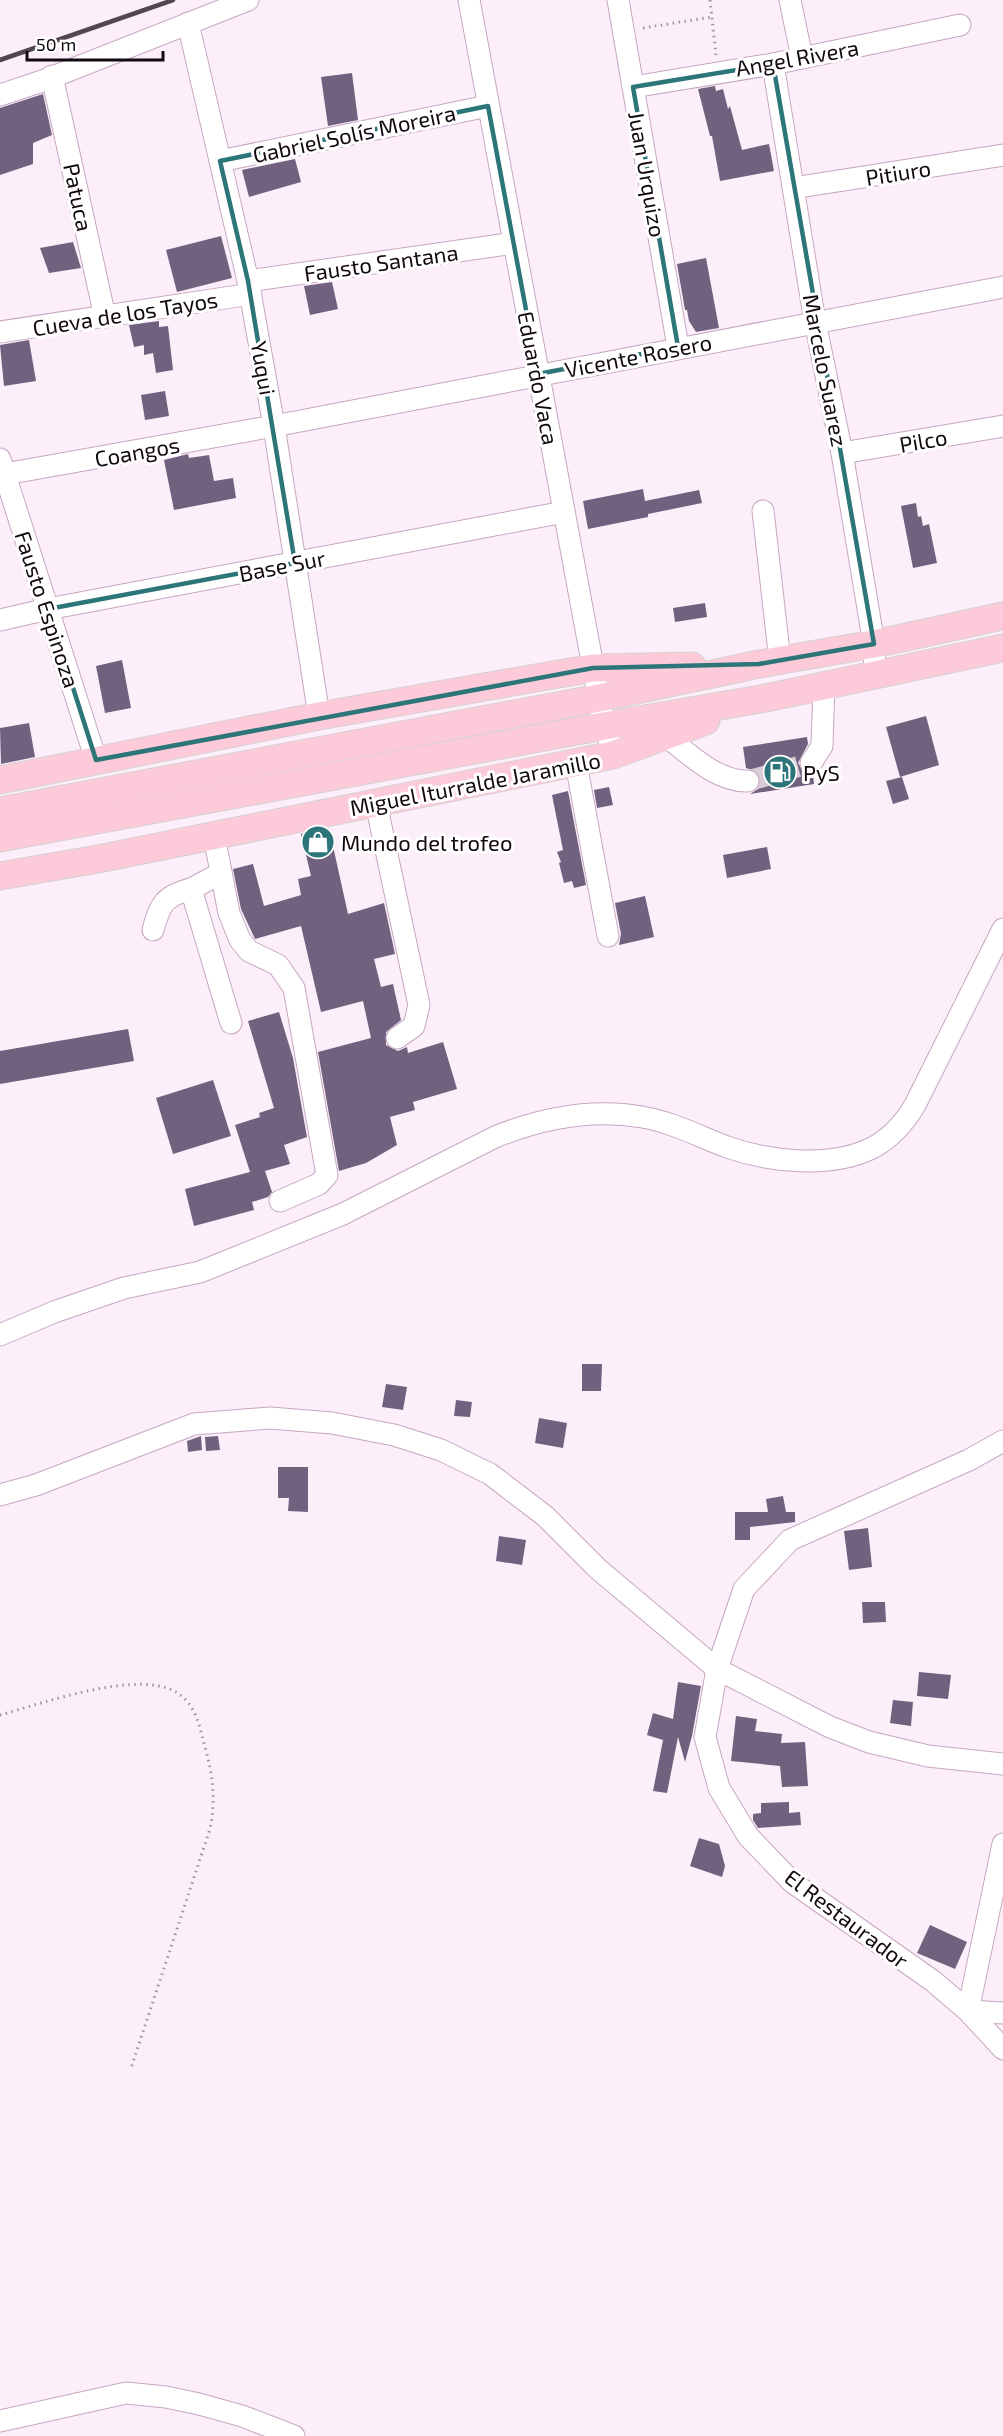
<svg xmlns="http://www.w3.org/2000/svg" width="1003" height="2436" font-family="'Exo 2',sans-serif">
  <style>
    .building { fill: #70617f }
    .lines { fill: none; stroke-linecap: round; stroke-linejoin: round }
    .minor-tunnel { stroke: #daccd7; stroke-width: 21; stroke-dasharray: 21 10; stroke-linecap: butt }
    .minor-casing { stroke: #c6a7c0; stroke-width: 23 }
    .major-casing { stroke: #d4d3d4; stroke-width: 29 }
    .path { stroke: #9f939d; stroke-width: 3; stroke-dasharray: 1.5 4.5; stroke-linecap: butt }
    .minor { stroke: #fff; stroke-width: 21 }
    .major { stroke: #fdcad9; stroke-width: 27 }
    .rail { stroke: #524750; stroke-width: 4.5 }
    .marked { fill: none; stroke: #2c7579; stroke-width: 4.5; stroke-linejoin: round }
    .labels { text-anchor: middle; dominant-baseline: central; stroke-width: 6; stroke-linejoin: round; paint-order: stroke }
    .street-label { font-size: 22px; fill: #120810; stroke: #fff }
    .poi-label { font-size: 22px; fill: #120810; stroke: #fff; text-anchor: start }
  </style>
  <rect width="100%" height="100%" fill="#fdeffa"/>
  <g class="building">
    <polygon points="352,73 358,120 328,126 321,77"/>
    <polygon points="715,86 716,91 723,89 728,109 730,106 742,150 769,144 774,171 720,181 712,136 710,136 698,89"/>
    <polygon points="43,94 52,135 33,143 33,164 0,175 0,108"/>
    <polygon points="295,159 301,182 249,197 242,170"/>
    <polygon points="221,236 232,278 177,292 166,250"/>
    <polygon points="73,242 81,268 49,273 40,248"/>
    <polygon points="706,258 719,328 696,332 689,321 687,310 685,310 677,264"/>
    <polygon points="332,282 338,309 310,315 304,286"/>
    <polygon points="159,321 159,327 168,326 173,370 156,373 153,353 144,355 144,345 134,347 129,325"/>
    <polygon points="29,340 36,381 4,386 0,345"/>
    <polygon points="165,391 169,416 145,420 141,395"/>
    <polygon points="188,454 189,458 209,455 214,481 233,478 236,498 174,510 164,460"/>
    <polygon points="643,489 645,501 699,490 702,503 648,514 648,517 588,529 583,501"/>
    <polygon points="916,503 918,517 921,516 923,526 929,524 937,563 913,568 901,506"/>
    <polygon points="705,603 707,617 675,622 673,608"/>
    <polygon points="122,660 131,708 105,713 96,666"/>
    <polygon points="926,716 939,765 900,777 886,727"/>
    <polygon points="29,723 35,757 1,764 0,728"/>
    <polygon points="807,737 808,744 798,763 804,773 813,775 814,784 750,794 758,789 761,781 756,771 746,768 743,747"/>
    <polygon points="902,777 909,799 893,804 886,781"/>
    <polygon points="609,787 613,805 597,808 594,790"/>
    <polygon points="568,791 586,885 574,888 572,881 564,883 559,863 561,862 557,852 563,850 552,795"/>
    <polygon points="329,828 348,914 384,903 395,954 374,959 381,987 393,984 401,1020 386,1032 386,1045 398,1051 407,1047 408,1053 443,1042 457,1089 413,1102 415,1110 390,1117 397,1145 366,1163 339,1171 318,1052 371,1038 363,1001 321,1012 301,926 255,939 241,909 233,869 253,864 264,906 301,895 298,879 311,876 301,834"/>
    <polygon points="767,847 771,869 727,878 723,855"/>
    <polygon points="645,896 654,937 619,945 621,934 615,903"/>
    <polygon points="279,1012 293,1058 307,1137 284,1145 290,1164 265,1171 272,1192 268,1197 252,1202 254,1210 194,1226 185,1189 250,1172 235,1125 260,1117 259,1113 274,1108 248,1021"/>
    <polygon points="128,1029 134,1061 0,1084 0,1051"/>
    <polygon points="213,1080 231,1136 173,1154 156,1098"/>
    <polygon points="582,1364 602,1364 601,1391 582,1391"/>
    <polygon points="386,1384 407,1387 403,1410 382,1407"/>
    <polygon points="456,1400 472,1402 470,1417 454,1416"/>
    <polygon points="539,1418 567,1423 563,1448 535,1443"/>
    <polygon points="201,1436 202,1450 188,1452 187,1441"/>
    <polygon points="218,1436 220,1450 206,1451 205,1437"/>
    <polygon points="278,1467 308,1467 308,1512 288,1511 289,1498 278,1498"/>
    <polygon points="783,1496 786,1512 795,1512 795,1522 750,1527 750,1540 735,1540 735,1512 768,1512 766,1499"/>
    <polygon points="868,1528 872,1567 849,1570 844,1531"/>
    <polygon points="499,1536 526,1540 522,1565 496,1561"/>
    <polygon points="862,1602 885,1602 886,1622 863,1623"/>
    <polygon points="919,1672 951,1675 948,1699 917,1696"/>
    <polygon points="678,1682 701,1686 692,1736 685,1762 678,1737 667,1793 653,1791 663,1740 647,1735 653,1713 673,1719"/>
    <polygon points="893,1700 913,1702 911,1726 890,1723"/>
    <polygon points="736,1716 757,1719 755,1731 782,1734 781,1743 805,1742 808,1786 782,1787 780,1766 731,1761"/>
    <polygon points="789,1802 789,1813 800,1812 801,1825 758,1828 753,1820 753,1814 761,1813 761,1803"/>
    <polygon points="699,1838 719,1844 725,1866 722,1877 690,1866"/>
    <polygon points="930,1925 967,1942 955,1969 917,1953"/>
  </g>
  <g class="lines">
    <polyline class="minor-tunnel" points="748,781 811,763"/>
    <defs>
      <g id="minor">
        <polyline points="469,0 604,726 615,755"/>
        <polyline points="618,0 678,347"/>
        <polyline points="790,0 802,58"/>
        <polyline points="188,23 248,281 274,426 319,716"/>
        <polyline points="773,64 815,322 842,453 874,644 875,675"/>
        <polyline points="52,76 105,317"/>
        <polyline points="633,87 773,64 960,25"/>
        <polyline points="0,95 45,80 248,0"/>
        <polyline points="220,161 488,106"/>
        <polyline points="793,188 1003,155"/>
        <polyline points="248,281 514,243"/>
        <polyline points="0,332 251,294"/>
        <polyline points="842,453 1003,426"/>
        <polyline points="0,459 96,760"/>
        <polyline points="0,475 274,426 1003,287"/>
        <polyline points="763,511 780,661"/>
        <polyline points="0,620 48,609 564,512"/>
        <path d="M666 736C689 754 717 782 748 781"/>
        <polyline points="576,763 608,936"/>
        <polyline points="811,763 822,746 824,686"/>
        <polyline points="376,803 419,1005 414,1026 397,1038"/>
        <polyline points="214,836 229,913 240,940 249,951 278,965 294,988 327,1175 319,1184 280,1201"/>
        <polyline points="221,873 191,889 231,1023"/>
        <path d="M153 930C160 904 164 896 191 889"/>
        <path d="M0 1335 54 1312 124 1288 200 1272 343 1214 495 1137C542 1118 591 1108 642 1117 672 1122 698 1136 727 1147 770 1162 832 1169 874 1147 892 1137 905 1122 915 1105L1003 929"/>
        <polyline points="1003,1441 969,1460 790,1540 744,1589 717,1669 705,1737 719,1788 748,1836 792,1882 933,1981 968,2011 1003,2013"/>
        <polyline points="0,1495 36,1485 194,1424 270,1418 332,1423 394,1435 441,1450 490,1474 545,1516 598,1569 717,1669 830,1727 869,1742 928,1756 1003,1764"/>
        <polyline points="1003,1844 968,2011 1003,2049"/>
        <polyline points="0,2421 126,2393 166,2397 199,2404 242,2416 294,2436"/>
      </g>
      <g id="major">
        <polyline points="0,780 319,716 593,668 692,666"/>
        <polyline points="0,811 599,698 759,664 874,644 1003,616"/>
        <polyline points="0,838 604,726 766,698 1003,648"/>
        <polyline points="0,876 98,859 613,755 706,721"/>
      </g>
    </defs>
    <use href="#minor" class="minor-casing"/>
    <use href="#major" class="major-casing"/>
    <g class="path">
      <polyline points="710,0 716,55"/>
      <polyline points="643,28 712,17"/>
      <path d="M0 1715C41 1704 142 1667 179 1694 197 1707 200 1729 205 1747 213 1776 216 1799 210 1829L131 2068"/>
    </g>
    <use href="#minor" class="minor"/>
    <use href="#major" class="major"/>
    <polyline class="rail" points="0,60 173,0"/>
  </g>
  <path class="marked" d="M773 64 874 644 759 664 593 668 96 760 48 609 295 563 248 281 220 161 488 106 538 374 678 347 633 87Z"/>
  <defs>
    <symbol id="fuel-disc" viewBox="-11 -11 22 22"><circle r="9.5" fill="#2c7579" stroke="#fff"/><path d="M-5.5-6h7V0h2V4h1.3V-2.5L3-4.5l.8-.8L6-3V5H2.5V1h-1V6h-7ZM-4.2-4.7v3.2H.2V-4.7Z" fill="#fff"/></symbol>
    <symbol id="shop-disc" viewBox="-11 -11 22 22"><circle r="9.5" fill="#2c7579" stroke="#fff"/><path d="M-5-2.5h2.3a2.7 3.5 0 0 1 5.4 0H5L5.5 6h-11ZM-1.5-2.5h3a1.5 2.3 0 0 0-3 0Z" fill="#fff"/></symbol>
  </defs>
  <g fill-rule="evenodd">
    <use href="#fuel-disc" x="761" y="753" width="38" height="38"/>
    <use href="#shop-disc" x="299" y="823" width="38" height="38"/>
  </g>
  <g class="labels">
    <g class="street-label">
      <text transform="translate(797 57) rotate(-10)">Angel Rivera</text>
      <text transform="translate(354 133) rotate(-12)">Gabriel Solís Moreira</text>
      <text transform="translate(898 172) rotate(-9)">Pitiuro</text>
      <text transform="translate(648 174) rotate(80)">Juan Urquizo</text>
      <text transform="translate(79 197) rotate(78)">Patuca</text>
      <text transform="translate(381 262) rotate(-8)">Fausto Santana</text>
      <text transform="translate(125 313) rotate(-9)">Cueva de los Tayos</text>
      <text transform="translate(638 355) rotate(-11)">Vicente Rosero</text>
      <text transform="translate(264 368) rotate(80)">Yuqui</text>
      <text transform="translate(826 370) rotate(79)">Marcelo Suarez</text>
      <text transform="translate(539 378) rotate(79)">Eduardo Vaca</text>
      <text transform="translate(923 440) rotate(-10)">Pilco</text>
      <text transform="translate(137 451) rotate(-10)">Coangos</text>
      <text transform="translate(282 565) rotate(-11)">Base Sur</text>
      <text transform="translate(48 609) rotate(72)">Fausto Espinoza</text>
      <text transform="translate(475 783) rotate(-11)">Miguel Iturralde Jaramillo</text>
      <text transform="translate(847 1918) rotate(37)">El Restaurador</text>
    </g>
    <g class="poi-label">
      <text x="803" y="772">PyS</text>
      <text x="341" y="842">Mundo del trofeo</text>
    </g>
  </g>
  <path d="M27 51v9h136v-9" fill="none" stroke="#120810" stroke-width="3"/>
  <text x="36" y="51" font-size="18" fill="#120810" stroke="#ffffff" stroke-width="4.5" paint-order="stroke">50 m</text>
</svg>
